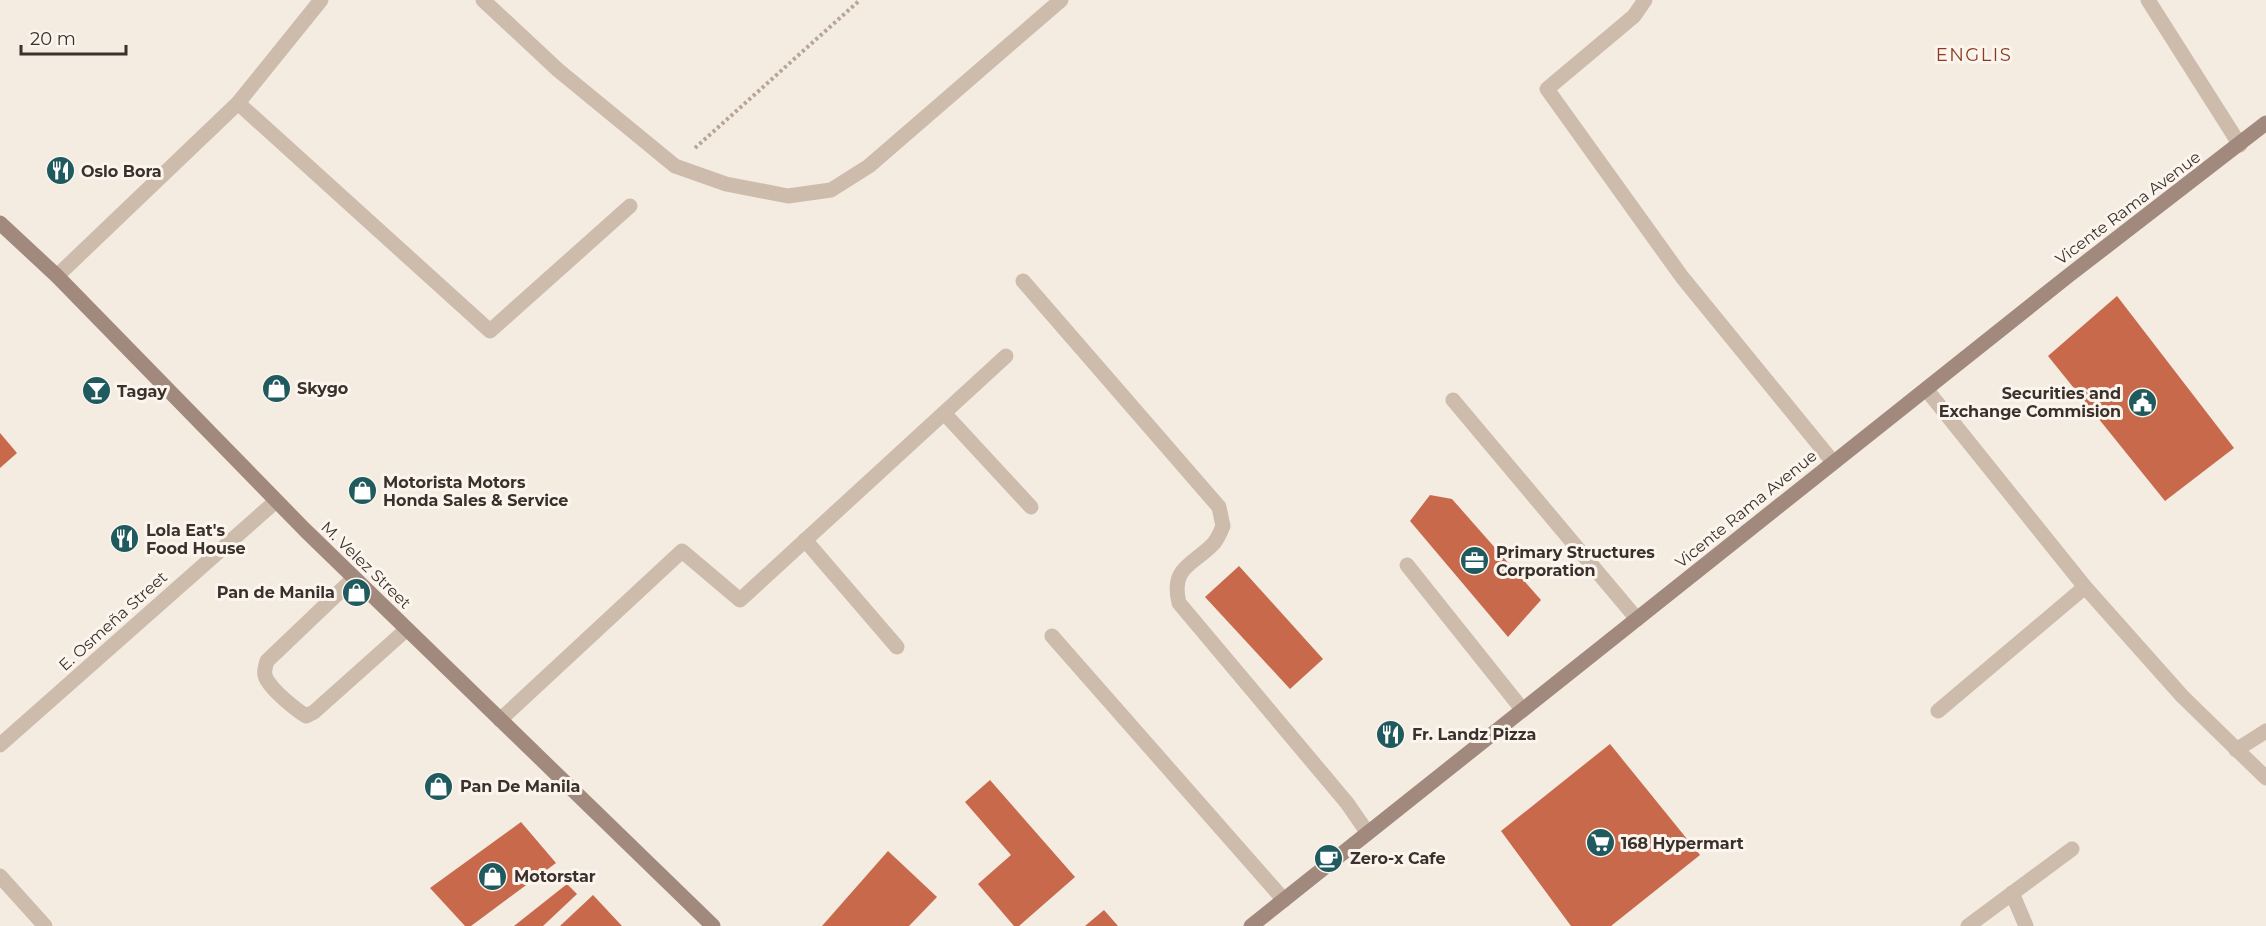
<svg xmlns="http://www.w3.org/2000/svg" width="2266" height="926" font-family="Montserrat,sans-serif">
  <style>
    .building { fill: #c8694b }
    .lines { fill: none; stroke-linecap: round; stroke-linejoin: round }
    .path { stroke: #b9a596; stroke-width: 4; stroke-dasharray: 3 3; stroke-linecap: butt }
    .service { stroke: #cdbbac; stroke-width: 15 }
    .minor { stroke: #cdbbac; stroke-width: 15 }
    .secondary { stroke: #a18a7d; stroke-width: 15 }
    .labels { text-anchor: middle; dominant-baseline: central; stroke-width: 6; stroke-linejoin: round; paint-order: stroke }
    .poi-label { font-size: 16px; font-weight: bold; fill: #3b302b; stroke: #fbf5ee; text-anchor: start }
    .street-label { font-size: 16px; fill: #3b302b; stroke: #fbf5ee }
    .neighbourhood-label { font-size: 18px; letter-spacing: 1.5px; fill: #8c3b22; stroke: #fbf5ee }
  </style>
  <rect width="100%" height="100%" fill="#f4ebe1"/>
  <g class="building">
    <polygon points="2117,296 2234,448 2165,501 2048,356"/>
    <polygon points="0,433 17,453 0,468"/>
    <polygon points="1430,495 1452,499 1541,600 1508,637 1410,521"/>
    <polygon points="1239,566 1323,659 1290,689 1205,597"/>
    <polygon points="1610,744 1700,855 1611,926 1571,926 1501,831"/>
    <polygon points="990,780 1075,877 1019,926 1014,926 978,884 1011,855 965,802"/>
    <polygon points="521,822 556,863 471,926 465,926 430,888"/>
    <polygon points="888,851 937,897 909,926 822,926"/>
    <polygon points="567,884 577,894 543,926 514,926"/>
    <polygon points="593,895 622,926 560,926"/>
    <polygon points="1104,910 1118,926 1085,926"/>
  </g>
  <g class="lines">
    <polyline class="path" points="695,148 860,0"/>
    <g class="service">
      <path d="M1023 281 1219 507 1223 526C1221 531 1218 538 1214 543 1194 565 1170 566 1179 603L1347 803 1367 832"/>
      <polyline points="1453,400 1637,619"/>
      <polyline points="805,540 897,647"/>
      <polyline points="1407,565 1522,709"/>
      <path d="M354 578 267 661C265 668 263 674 267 680 274 692 295 709 306 716L314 712 407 629"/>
      <polyline points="1052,636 1284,900"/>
      <polyline points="1938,711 2085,587"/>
      <polyline points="2236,750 2266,731"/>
    </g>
    <g class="minor">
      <polyline points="483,0 558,70 675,166 726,184 788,196 831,190 869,166 1061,0"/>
      <polyline points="1645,0 1634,16 1547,89 1682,277 1833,462"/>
      <polyline points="2148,0 2240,145"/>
      <polyline points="238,103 490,331 630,206"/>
      <polyline points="57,276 238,103 321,0"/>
      <polyline points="1926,389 2085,587 2182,696 2266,778"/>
      <polyline points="944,413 1031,507"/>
      <polyline points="500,720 682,551 740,600 1006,356"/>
      <polyline points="0,745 276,501"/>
      <polyline points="0,876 45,926"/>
      <polyline points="2012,893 2026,926"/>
      <polyline points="1968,926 2072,849"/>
    </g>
    <g class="secondary">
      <polyline points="0,223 57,276 305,530 713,926"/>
      <polyline points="1251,926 2068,276 2266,123"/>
    </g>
  </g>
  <defs>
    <symbol id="restaurant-disc" viewBox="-11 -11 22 22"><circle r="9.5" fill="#1f5a5e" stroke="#fbf5ee"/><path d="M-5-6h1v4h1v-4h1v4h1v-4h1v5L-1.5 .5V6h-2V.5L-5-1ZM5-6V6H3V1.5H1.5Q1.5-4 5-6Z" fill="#fff"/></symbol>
    <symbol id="shop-disc" viewBox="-11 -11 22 22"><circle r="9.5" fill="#1f5a5e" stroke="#fbf5ee"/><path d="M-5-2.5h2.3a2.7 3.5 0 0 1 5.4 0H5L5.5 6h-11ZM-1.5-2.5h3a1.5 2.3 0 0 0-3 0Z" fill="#fff"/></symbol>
    <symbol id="bar-disc" viewBox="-11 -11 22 22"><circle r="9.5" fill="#1f5a5e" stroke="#fbf5ee"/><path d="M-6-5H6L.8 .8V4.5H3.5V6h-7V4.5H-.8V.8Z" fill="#fff"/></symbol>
    <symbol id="civic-disc" viewBox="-11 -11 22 22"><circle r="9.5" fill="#1f5a5e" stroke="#fbf5ee"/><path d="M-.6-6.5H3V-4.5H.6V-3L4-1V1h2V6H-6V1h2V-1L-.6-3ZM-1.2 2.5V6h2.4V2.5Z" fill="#fff"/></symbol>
    <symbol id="office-disc" viewBox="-11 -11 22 22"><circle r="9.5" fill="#1f5a5e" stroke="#fbf5ee"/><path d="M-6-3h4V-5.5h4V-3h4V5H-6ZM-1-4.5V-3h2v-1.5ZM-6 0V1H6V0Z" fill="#fff"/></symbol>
    <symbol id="supermarket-disc" viewBox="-11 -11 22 22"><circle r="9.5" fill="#1f5a5e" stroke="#fbf5ee"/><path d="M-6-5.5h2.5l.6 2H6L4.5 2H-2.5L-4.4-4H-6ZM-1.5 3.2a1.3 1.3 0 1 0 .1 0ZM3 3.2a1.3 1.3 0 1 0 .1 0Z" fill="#fff"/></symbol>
    <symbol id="cafe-disc" viewBox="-11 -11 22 22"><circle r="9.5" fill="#1f5a5e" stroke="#fbf5ee"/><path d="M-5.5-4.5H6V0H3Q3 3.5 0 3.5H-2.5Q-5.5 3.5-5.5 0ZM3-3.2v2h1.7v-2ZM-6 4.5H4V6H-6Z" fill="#fff"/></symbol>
  </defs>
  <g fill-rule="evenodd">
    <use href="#restaurant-disc" x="44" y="154" width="33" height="33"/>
    <use href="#shop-disc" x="260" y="372" width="33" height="33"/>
    <use href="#bar-disc" x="80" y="374" width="33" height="33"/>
    <use href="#civic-disc" x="2126" y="386" width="33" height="33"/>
    <use href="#shop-disc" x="346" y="474" width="33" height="33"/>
    <use href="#restaurant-disc" x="108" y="522" width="33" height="33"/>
    <use href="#office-disc" x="1458" y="544" width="33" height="33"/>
    <use href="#shop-disc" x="340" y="576" width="33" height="33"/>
    <use href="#restaurant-disc" x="1374" y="718" width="33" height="33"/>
    <use href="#shop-disc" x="422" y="770" width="33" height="33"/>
    <use href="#supermarket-disc" x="1584" y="826" width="33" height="33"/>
    <use href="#cafe-disc" x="1312" y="842" width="33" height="33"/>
    <use href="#shop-disc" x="476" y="860" width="33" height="33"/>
  </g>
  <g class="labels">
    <g class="poi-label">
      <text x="81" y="171">Oslo Bora</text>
      <text x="297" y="388">Skygo</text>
      <text x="117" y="391">Tagay</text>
      <text x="2121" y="393" text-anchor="end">Securities and<tspan x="2121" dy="18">Exchange Commision</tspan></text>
      <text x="383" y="482">Motorista Motors<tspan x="383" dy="18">Honda Sales &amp; Service</tspan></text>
      <text x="146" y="530">Lola Eat's<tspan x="146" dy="18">Food House</tspan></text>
      <text x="1496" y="552">Primary Structures<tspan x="1496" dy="18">Corporation</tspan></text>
      <text x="335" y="592" text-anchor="end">Pan de Manila</text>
      <text x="1412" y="734">Fr. Landz Pizza</text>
      <text x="460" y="786">Pan De Manila</text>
      <text x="1621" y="843">168 Hypermart</text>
      <text x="1350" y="858">Zero-x Cafe</text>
      <text x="514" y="876">Motorstar</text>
    </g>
    <g class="street-label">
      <text transform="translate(2128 208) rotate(-37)">Vicente Rama Avenue</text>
      <text transform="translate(1746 509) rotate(-39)">Vicente Rama Avenue</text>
      <text transform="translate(366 565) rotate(44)">M. Velez Street</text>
      <text transform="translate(113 621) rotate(-42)">E. Osmeña Street</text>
    </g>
    <g class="neighbourhood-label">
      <text x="1974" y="55">ENGLIS</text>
    </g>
  </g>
  <path d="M21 45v9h105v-9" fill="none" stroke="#3b302b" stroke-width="3"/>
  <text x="30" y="45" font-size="18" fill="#3b302b" stroke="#fbf5ee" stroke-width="4.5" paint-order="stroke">20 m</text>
</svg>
